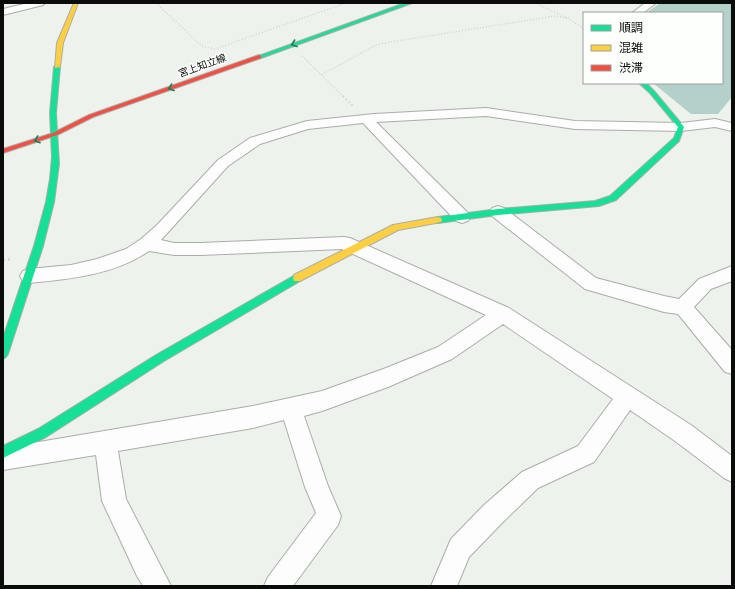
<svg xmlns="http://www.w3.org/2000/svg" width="735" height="589" font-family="Barlow,'Noto Sans JP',sans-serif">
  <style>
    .water { fill: #b4d0cb }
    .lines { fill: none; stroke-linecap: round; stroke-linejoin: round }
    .street-casing { stroke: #aaada9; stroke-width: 2 }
    .fast-casing { stroke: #aaada9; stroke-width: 2 }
    .slow-casing { stroke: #aaada9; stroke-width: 2 }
    .jam-casing { stroke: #aaada9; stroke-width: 2 }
    .path-far2 { stroke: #d3d3d3; stroke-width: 1.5; stroke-dasharray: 1 2; stroke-linecap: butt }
    .path-far1 { stroke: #d3d3d3; stroke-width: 2; stroke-dasharray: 1.5 2.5; stroke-linecap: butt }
    .path { stroke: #d3d3d3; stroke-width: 2.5; stroke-dasharray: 2 3; stroke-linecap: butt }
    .street { fill: #fcfdfc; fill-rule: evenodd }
    .fast { fill: #16e098; fill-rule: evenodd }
    .slow { fill: #ffcf43; fill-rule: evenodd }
    .jam { fill: #f24e42; fill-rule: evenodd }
    .oneway { stroke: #118158 }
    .labels { text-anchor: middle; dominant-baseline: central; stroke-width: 3; stroke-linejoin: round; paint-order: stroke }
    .far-street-label { font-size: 10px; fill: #0a0c0a; stroke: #fdfffc }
  </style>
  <rect width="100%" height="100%" fill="#eef2ed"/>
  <polygon class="water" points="660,3 732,3 732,97 718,114 691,114 653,83 722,83 722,13 646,13"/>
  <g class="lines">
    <defs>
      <g id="street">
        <polygon points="28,3 45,3 43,5 3,15 3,9"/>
        <polygon points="645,3 656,3 643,13 632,13"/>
        <path d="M486 108 575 121 681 123 715 119 732 123V131L715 127 681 131 575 129 486 116 376 122 468 213 470 217 468 221 462 223 456 221 363 123 308 129 260 144 228 166 161 240 174 243H200L344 237 350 238 509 308 691 425 732 456V482L724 478 675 441 630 410 594 462 538 488 502 523 469 557 457 586H431L451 539 484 505 522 472 578 446 613 399 503 324 452 359 388 387 322 411 304 416 328 486 341 516 338 525 293 586H264L268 577 316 513 305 487 284 420 253 428 118 451 126 499 171 586H143L137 576 102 501 96 455 3 470V448L253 406 322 391 386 368 438 347 486 315 342 249 200 255H174L149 251C114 275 70 279 29 283L23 281 20 276 23 271 29 269 71 265 97 259 126 249 141 239 157 225 218 160 250 138 307 121 374 114Z"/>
        <polygon points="498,206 504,208 596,278 664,296 679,299 699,279 732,266 732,281 711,289 694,307 732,350 732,374 725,372 678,314 664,312 585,289 492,216 490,212 492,208"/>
      </g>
      <g id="fast">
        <polygon points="405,3 412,3 261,58 256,57"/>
        <polygon points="57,65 60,67 56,113 59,164 54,202 43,246 8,354 6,357 3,359 3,338 34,246 46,202 50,179 52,157 50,113 54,67"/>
        <polygon points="639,83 646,83 654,91 684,127 679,141 616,200 599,206 498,215 438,223 435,222 434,220 435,218 438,217 498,209 595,201 610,196 674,138 678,127 650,93"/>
        <polygon points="297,274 300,275 301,278 300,281 164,361 46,437 3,458 3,446 38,429 156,355"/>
      </g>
      <g id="slow">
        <polygon points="74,3 78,3 63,43 60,67 55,68 57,43"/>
        <polygon points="438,217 441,218 442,220 441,222 398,230 300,281 294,281 293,278 294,275 393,225"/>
      </g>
      <polygon id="jam" points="259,55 261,56 261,58 93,117 57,135 3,153 3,149 53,133 89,115"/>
    </defs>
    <use href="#street" class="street-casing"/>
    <use href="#fast" class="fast-casing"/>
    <use href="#slow" class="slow-casing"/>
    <use href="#jam" class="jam-casing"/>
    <g class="path-far2">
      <polyline points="156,3 202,46 215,49 346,3"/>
      <polyline points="535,3 568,18 584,29"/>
      <polyline points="302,56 344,97"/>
      <polyline points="321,75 378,44 555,16 568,18"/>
    </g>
    <polyline class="path-far1" points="343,96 353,106"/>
    <polyline class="path" points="3,260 12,259"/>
    <use href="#street" class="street"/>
    <use href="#fast" class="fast"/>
    <use href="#slow" class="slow"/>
    <use href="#jam" class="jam"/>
  </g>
  <defs><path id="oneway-chevron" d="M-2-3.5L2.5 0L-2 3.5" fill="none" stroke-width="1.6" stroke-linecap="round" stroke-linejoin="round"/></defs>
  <g class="oneway">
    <use href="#oneway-chevron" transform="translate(294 44) rotate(160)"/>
    <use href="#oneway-chevron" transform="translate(171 88) rotate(160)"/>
    <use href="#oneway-chevron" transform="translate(37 140) rotate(161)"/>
  </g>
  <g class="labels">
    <g class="far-street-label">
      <text transform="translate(202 65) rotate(-20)">宮上知立線</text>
    </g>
  </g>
  <rect width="735" height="589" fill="none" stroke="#0a0c0a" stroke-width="8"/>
  <rect x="583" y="12" width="140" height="72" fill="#fdfffc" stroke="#9c9e9b"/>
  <rect x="591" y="25" width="20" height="6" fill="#16e098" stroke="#9c9e9b"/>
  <text x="619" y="32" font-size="12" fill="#0a0c0a">順調</text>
  <rect x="591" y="45" width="20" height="6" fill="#ffcf43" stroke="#9c9e9b"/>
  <text x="619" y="52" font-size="12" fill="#0a0c0a">混雑</text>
  <rect x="591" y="65" width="20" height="6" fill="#f24e42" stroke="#9c9e9b"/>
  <text x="619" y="72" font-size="12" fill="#0a0c0a">渋滞</text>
</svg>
